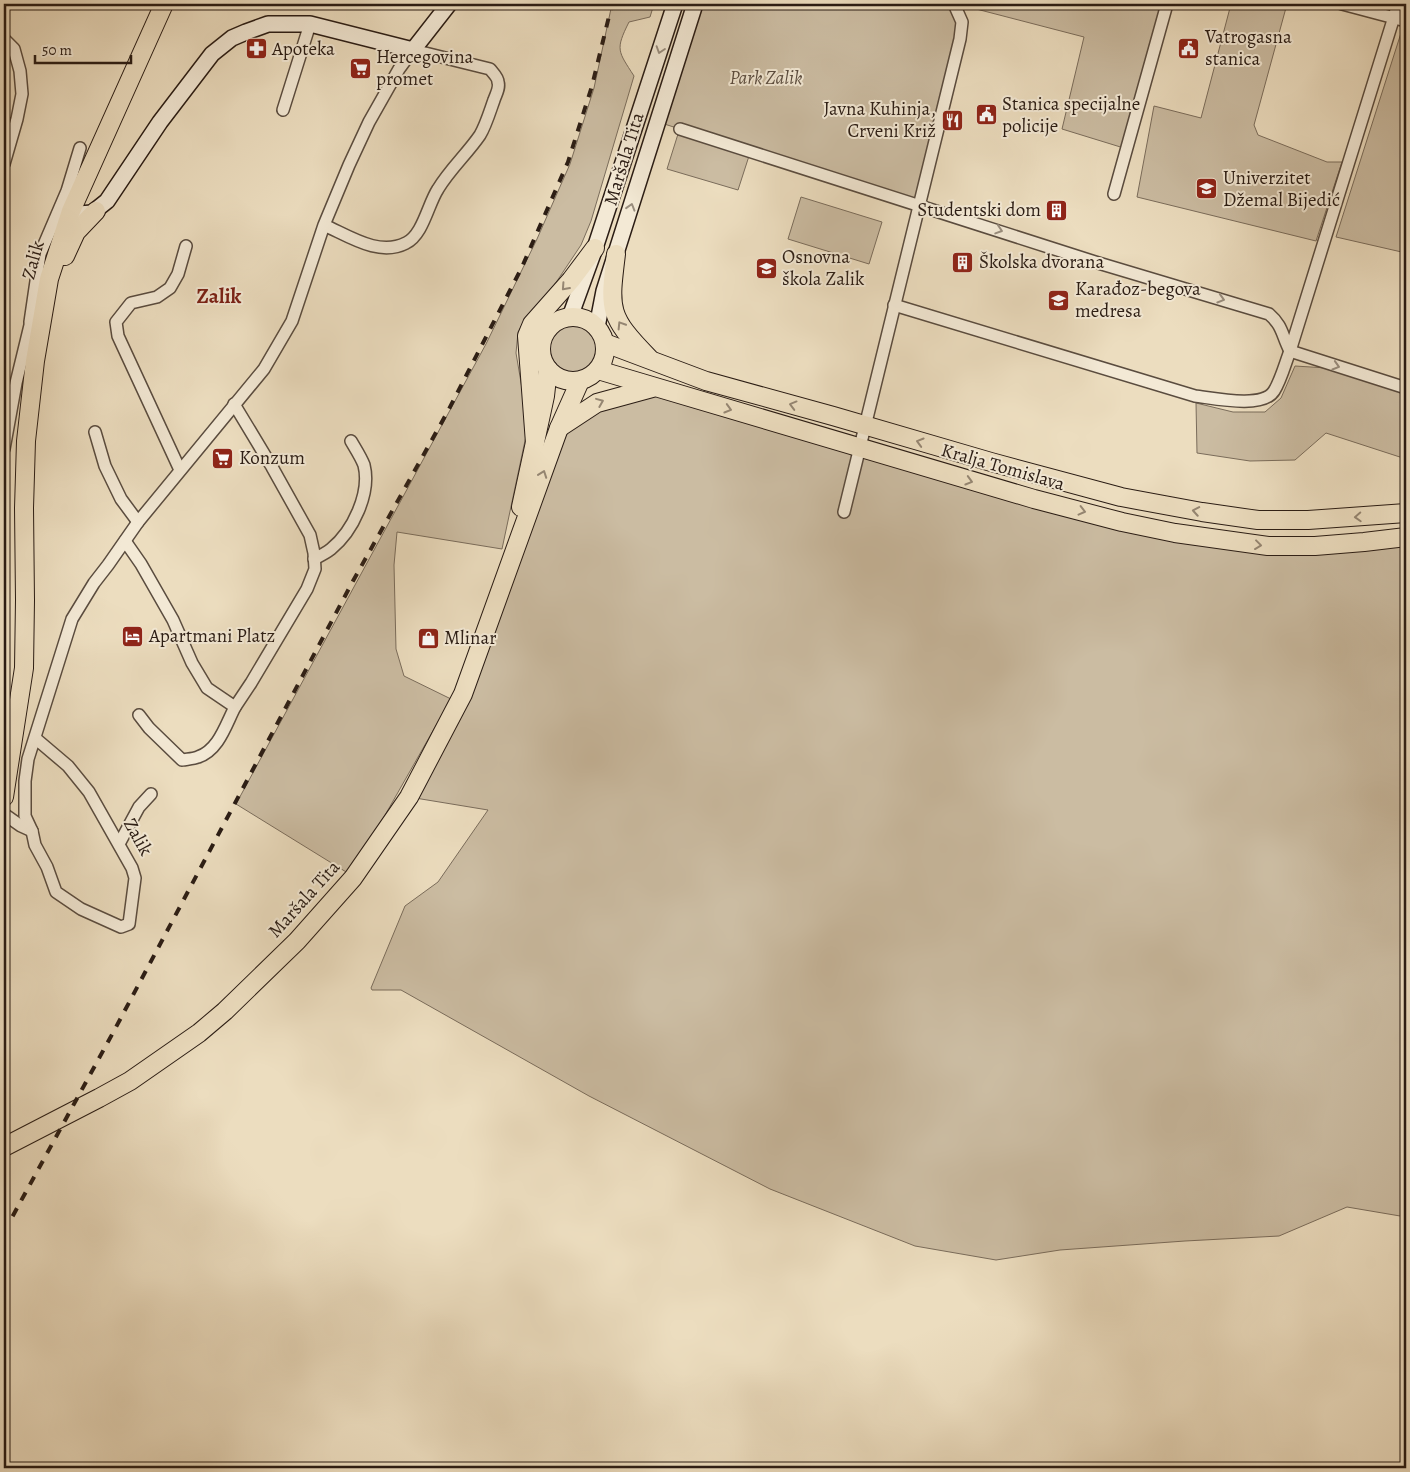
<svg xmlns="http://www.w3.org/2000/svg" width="1410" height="1472" font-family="Alegreya,serif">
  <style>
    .green { fill: #cbbca2; stroke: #7a6c5b }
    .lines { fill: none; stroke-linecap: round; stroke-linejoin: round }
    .street-casing { stroke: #5a4c3f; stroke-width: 14 }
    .secondary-casing { stroke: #2a1c14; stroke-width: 18 }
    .primary-casing { stroke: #2a1c14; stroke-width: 20 }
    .street { stroke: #f3e9d5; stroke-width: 11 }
    .secondary { stroke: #f3e9d5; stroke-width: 15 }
    .primary { stroke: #ecddbf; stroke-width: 18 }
    .rail { stroke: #2a1c14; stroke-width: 4; stroke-dasharray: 9 9; stroke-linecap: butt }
    .oneway { stroke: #998d7e }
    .oneway2 { stroke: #958672 }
    .labels { text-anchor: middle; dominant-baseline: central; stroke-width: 4; stroke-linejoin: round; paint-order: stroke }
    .poi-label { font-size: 19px; fill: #2a1c14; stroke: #f3e9d5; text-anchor: start }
    .park-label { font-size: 19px; font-style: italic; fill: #5a4c3f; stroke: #f3e9d5 }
    .street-label { font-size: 19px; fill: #2a1c14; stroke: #f3e9d5 }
    .quarter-label { font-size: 21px; font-weight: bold; fill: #7a1f14; stroke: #f3e9d5 }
  </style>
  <rect width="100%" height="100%" fill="#ecddbf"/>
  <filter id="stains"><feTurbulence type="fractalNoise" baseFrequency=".004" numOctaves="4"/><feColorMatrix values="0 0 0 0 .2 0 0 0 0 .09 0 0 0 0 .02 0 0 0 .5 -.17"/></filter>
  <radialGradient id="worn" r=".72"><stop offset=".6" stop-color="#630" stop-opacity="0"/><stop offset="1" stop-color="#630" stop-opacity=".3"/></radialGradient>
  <g class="green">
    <path d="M612 4H654L650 17 629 22C615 50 618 51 634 76L591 221 581 245 555 284 525 319 518 332 516 353 526 412V436L502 549 397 532 394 565 396 649 404 676 451 699 351 875 236 804 486 344 537 239 570 164 594 88Z"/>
    <polygon points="695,4 954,4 962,22 919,205 658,122"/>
    <polygon points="957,4 1167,4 1127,149 1062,129 1084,37"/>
    <polygon points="1231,4 1287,4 1254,125 1258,135 1327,162 1342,162 1316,241 1137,197 1154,106 1201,118"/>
    <polygon points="1401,33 1406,34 1406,253 1336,237"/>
    <polygon points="678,134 749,156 738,190 667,169"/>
    <polygon points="801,197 882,222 869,264 788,239"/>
    <circle cx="573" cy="349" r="30"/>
    <polygon points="1295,366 1327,368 1406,394 1406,459 1326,433 1295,460 1250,461 1197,453 1196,403 1233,412 1265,412 1281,398"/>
    <polygon points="635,391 828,438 1229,541 1406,537 1406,1217 1347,1207 1279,1236 1185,1241 1060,1250 996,1260 915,1246 770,1189 589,1096 401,990 372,990 371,988 405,906 438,882 488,810 409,797 430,758 559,428"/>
  </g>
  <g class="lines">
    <defs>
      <g id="street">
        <polyline points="1342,4 1406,21"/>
        <polyline points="4,39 14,49 20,71 22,94 17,119 4,164"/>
        <polyline points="283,110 310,24"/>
        <path d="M680 129 1095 262 1269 314C1283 326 1282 336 1290 351L1406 388"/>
        <polyline points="1114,194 1167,4"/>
        <path d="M894 305 1195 396C1213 398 1263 409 1274 391 1281 380 1285 364 1290 351L1398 4"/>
        <polyline points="30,322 40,254 67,191 80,148"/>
        <polyline points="95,432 105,466 121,499 138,522"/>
        <polyline points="4,449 16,383 32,317"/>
        <polyline points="180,470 118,336 116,322 131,303 157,297 170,288 178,274 186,246"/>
        <polyline points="844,512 960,39 962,22 954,4"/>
        <polyline points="125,541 141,564 173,620 192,663 207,688 235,707 251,683 307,589 315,569 314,553 310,535 272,467 234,404"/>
        <path d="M314 559C320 556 326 553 331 549 353 531 371 493 364 465 361 457 355 448 351 441"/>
        <path d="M139 715 149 728 182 760C187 759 193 759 198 757 219 750 226 724 235 707"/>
        <path d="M35 738 68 766 89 792 132 868 135 878 129 924 121 927 81 909 56 892 47 867 35 845 32 831 25 816V781L28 759 72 619 94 583 108 565 138 522 264 369 292 321 324 225 349 165 369 122 399 69 413 50 490 69C493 73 498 77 498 82 500 88 496 94 494 100 490 111 486 125 480 135 467 154 450 169 438 189 428 204 423 235 406 243 379 257 349 236 324 225"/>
        <polyline points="4,814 21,826 32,831"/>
        <polyline points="119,844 139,807 151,794"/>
      </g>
      <g id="secondary">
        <polyline points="71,211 79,214 92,213 107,201 160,122 212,54 232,38 246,32 268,24 310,24 413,50 449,4"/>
        <polyline points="570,317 595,248 675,4"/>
        <polyline points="597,327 604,291 695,4"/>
      </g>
      <g id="primary">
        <path d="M616 254C609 310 608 316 649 358"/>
        <polyline points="65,256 76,232 96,211"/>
        <circle cx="573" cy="349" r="32"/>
        <polyline points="605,343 706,381 833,416 991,462 1121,497 1202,512 1258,520 1308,520 1406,513"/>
        <polyline points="598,370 1034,499 1122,522 1175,533 1268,546 1315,546 1364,542 1406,537"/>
        <polyline points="559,428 597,403 652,388"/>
        <polyline points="535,443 527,336 532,324 571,280 595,248"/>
        <polyline points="521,507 545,396 548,369"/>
        <polyline points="4,797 24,668 25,600 24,508 26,441 35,361 49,279 71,211 164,4"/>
        <polyline points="4,1147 99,1098 130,1081 199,1033 225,1011 297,941 353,878 409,797 463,694 559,428 580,381"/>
      </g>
    </defs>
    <use href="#street" class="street-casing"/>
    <use href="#secondary" class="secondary-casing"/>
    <use href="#primary" class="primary-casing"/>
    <use href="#street" class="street"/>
    <use href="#secondary" class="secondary"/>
    <use href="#primary" class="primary"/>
    <polyline class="rail" points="4,1232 115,1029 353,581 448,411 522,267 568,162 592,86 612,4"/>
  </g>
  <defs><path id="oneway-chevron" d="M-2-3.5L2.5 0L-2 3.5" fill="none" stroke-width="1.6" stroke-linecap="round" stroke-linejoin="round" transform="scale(1.25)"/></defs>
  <g class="oneway">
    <use href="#oneway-chevron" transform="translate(660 50) rotate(108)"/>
    <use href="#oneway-chevron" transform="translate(631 207) rotate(-73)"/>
    <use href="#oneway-chevron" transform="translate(999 230) rotate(18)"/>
    <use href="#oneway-chevron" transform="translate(1221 299) rotate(17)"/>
    <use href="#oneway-chevron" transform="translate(1336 366) rotate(17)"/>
  </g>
  <g class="oneway2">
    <use href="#oneway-chevron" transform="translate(565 287) rotate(132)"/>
    <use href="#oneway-chevron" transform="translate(621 325) rotate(-122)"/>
    <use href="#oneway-chevron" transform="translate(600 402) rotate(-22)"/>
    <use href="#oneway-chevron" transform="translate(793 405) rotate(-165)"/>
    <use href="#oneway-chevron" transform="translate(728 409) rotate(16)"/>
    <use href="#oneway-chevron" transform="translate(920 442) rotate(-164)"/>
    <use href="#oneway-chevron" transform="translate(543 474) rotate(-70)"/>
    <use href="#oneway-chevron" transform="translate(969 481) rotate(16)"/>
    <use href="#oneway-chevron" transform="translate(1082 511) rotate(14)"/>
    <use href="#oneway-chevron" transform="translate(1196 511) rotate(-170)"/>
    <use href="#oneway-chevron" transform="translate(1358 517) rotate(177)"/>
    <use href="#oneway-chevron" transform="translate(1258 545) rotate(7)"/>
  </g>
  <defs>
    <symbol id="civic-square" viewBox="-11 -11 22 22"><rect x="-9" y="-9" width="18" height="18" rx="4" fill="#8f2418" stroke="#f3e9d5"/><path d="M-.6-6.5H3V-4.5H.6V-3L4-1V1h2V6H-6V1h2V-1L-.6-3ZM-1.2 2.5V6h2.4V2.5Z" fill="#fff"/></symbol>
    <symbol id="pharmacy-square" viewBox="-11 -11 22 22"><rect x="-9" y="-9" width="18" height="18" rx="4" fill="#8f2418" stroke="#f3e9d5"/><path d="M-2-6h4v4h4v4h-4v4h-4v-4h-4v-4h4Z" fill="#fff"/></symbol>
    <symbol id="supermarket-square" viewBox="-11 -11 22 22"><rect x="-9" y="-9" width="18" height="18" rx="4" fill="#8f2418" stroke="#f3e9d5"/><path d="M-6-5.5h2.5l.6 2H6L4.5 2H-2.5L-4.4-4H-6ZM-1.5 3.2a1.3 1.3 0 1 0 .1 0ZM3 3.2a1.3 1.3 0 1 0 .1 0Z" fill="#fff"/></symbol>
    <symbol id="restaurant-square" viewBox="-11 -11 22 22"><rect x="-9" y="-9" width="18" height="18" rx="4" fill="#8f2418" stroke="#f3e9d5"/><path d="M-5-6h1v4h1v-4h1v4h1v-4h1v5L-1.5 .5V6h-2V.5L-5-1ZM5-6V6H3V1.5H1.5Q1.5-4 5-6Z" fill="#fff"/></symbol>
    <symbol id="university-square" viewBox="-11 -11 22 22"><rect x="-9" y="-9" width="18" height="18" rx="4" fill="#8f2418" stroke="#f3e9d5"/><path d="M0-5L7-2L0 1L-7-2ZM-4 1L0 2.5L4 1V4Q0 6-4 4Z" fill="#fff"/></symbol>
    <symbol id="building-square" viewBox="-11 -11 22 22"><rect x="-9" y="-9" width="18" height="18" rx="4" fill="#8f2418" stroke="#f3e9d5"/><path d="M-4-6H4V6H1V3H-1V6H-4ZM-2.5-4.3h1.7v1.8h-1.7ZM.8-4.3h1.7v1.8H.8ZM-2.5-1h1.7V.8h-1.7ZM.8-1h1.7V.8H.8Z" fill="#fff"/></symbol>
    <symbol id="school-square" viewBox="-11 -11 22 22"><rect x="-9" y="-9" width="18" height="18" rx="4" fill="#8f2418" stroke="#f3e9d5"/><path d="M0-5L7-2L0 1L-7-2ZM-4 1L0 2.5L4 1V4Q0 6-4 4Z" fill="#fff"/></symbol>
    <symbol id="hotel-square" viewBox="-11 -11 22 22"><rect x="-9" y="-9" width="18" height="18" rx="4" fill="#8f2418" stroke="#f3e9d5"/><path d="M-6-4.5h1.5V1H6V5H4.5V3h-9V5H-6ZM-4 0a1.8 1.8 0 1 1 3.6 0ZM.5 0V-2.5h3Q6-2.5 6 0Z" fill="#fff"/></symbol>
    <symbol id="shop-square" viewBox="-11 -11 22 22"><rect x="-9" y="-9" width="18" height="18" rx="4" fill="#8f2418" stroke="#f3e9d5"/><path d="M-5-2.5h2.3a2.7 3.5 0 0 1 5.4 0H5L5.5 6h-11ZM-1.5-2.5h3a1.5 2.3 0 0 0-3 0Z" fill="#fff"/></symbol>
  </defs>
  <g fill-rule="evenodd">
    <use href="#civic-square" x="1176" y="36" width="25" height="25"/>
    <use href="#pharmacy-square" x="244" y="36" width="25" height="25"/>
    <use href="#supermarket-square" x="348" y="56" width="25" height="25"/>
    <use href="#civic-square" x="974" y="102" width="25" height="25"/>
    <use href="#restaurant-square" x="940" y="108" width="25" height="25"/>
    <use href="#university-square" x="1194" y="176" width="25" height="25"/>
    <use href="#building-square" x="1044" y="198" width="25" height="25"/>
    <use href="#building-square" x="950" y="250" width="25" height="25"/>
    <use href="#school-square" x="754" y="256" width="25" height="25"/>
    <use href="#school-square" x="1046" y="288" width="25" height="25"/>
    <use href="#supermarket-square" x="210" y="446" width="25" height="25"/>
    <use href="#hotel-square" x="120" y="624" width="25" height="25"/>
    <use href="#shop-square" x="416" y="626" width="25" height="25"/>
  </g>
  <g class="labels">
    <g class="poi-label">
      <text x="1205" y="37">Vatrogasna<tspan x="1205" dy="22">stanica</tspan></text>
      <text x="272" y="49">Apoteka</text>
      <text x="376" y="57">Hercegovina<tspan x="376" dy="22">promet</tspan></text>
      <text x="1002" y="104">Stanica specijalne<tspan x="1002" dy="22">policije</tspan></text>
      <text x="936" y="109" text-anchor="end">Javna Kuhinja,<tspan x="936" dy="22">Crveni Križ</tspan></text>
      <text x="1223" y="178">Univerzitet<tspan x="1223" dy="22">Džemal Bijedić</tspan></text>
      <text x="1041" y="210" text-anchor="end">Studentski dom</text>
      <text x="782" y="257">Osnovna<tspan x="782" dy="22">škola Zalik</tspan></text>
      <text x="979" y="262">Školska dvorana</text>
      <text x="1075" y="289">Karađoz-begova<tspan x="1075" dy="22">medresa</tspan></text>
      <text x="239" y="458">Konzum</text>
      <text x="149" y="636">Apartmani Platz</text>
      <text x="444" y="638">Mlinar</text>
    </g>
    <g class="park-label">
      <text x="766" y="78">Park Zalik</text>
    </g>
    <g class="street-label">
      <text transform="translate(624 159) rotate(-73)">Maršala Tita</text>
      <text transform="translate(33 260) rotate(-75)">Zalik</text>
      <text transform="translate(1003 467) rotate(16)">Kralja Tomislava</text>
      <text transform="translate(138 837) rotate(61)">Zalik</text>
      <text transform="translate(304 899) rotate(-48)">Maršala Tita</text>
    </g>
    <g class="quarter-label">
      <text x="219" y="296">Zalik</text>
    </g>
  </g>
  <rect width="1410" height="1472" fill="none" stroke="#ecddbf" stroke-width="20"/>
  <rect x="5" y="5" width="1400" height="1462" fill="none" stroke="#2a1c14" stroke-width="2.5"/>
  <rect x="10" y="10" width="1390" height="1452" fill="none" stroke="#2a1c14"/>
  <path d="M35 55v8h96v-8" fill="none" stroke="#2a1c14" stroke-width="2.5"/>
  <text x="42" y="55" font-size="15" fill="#2a1c14" stroke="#f3e9d5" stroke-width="4" paint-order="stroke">50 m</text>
  <rect width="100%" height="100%" filter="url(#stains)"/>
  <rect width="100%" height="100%" fill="url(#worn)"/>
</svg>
